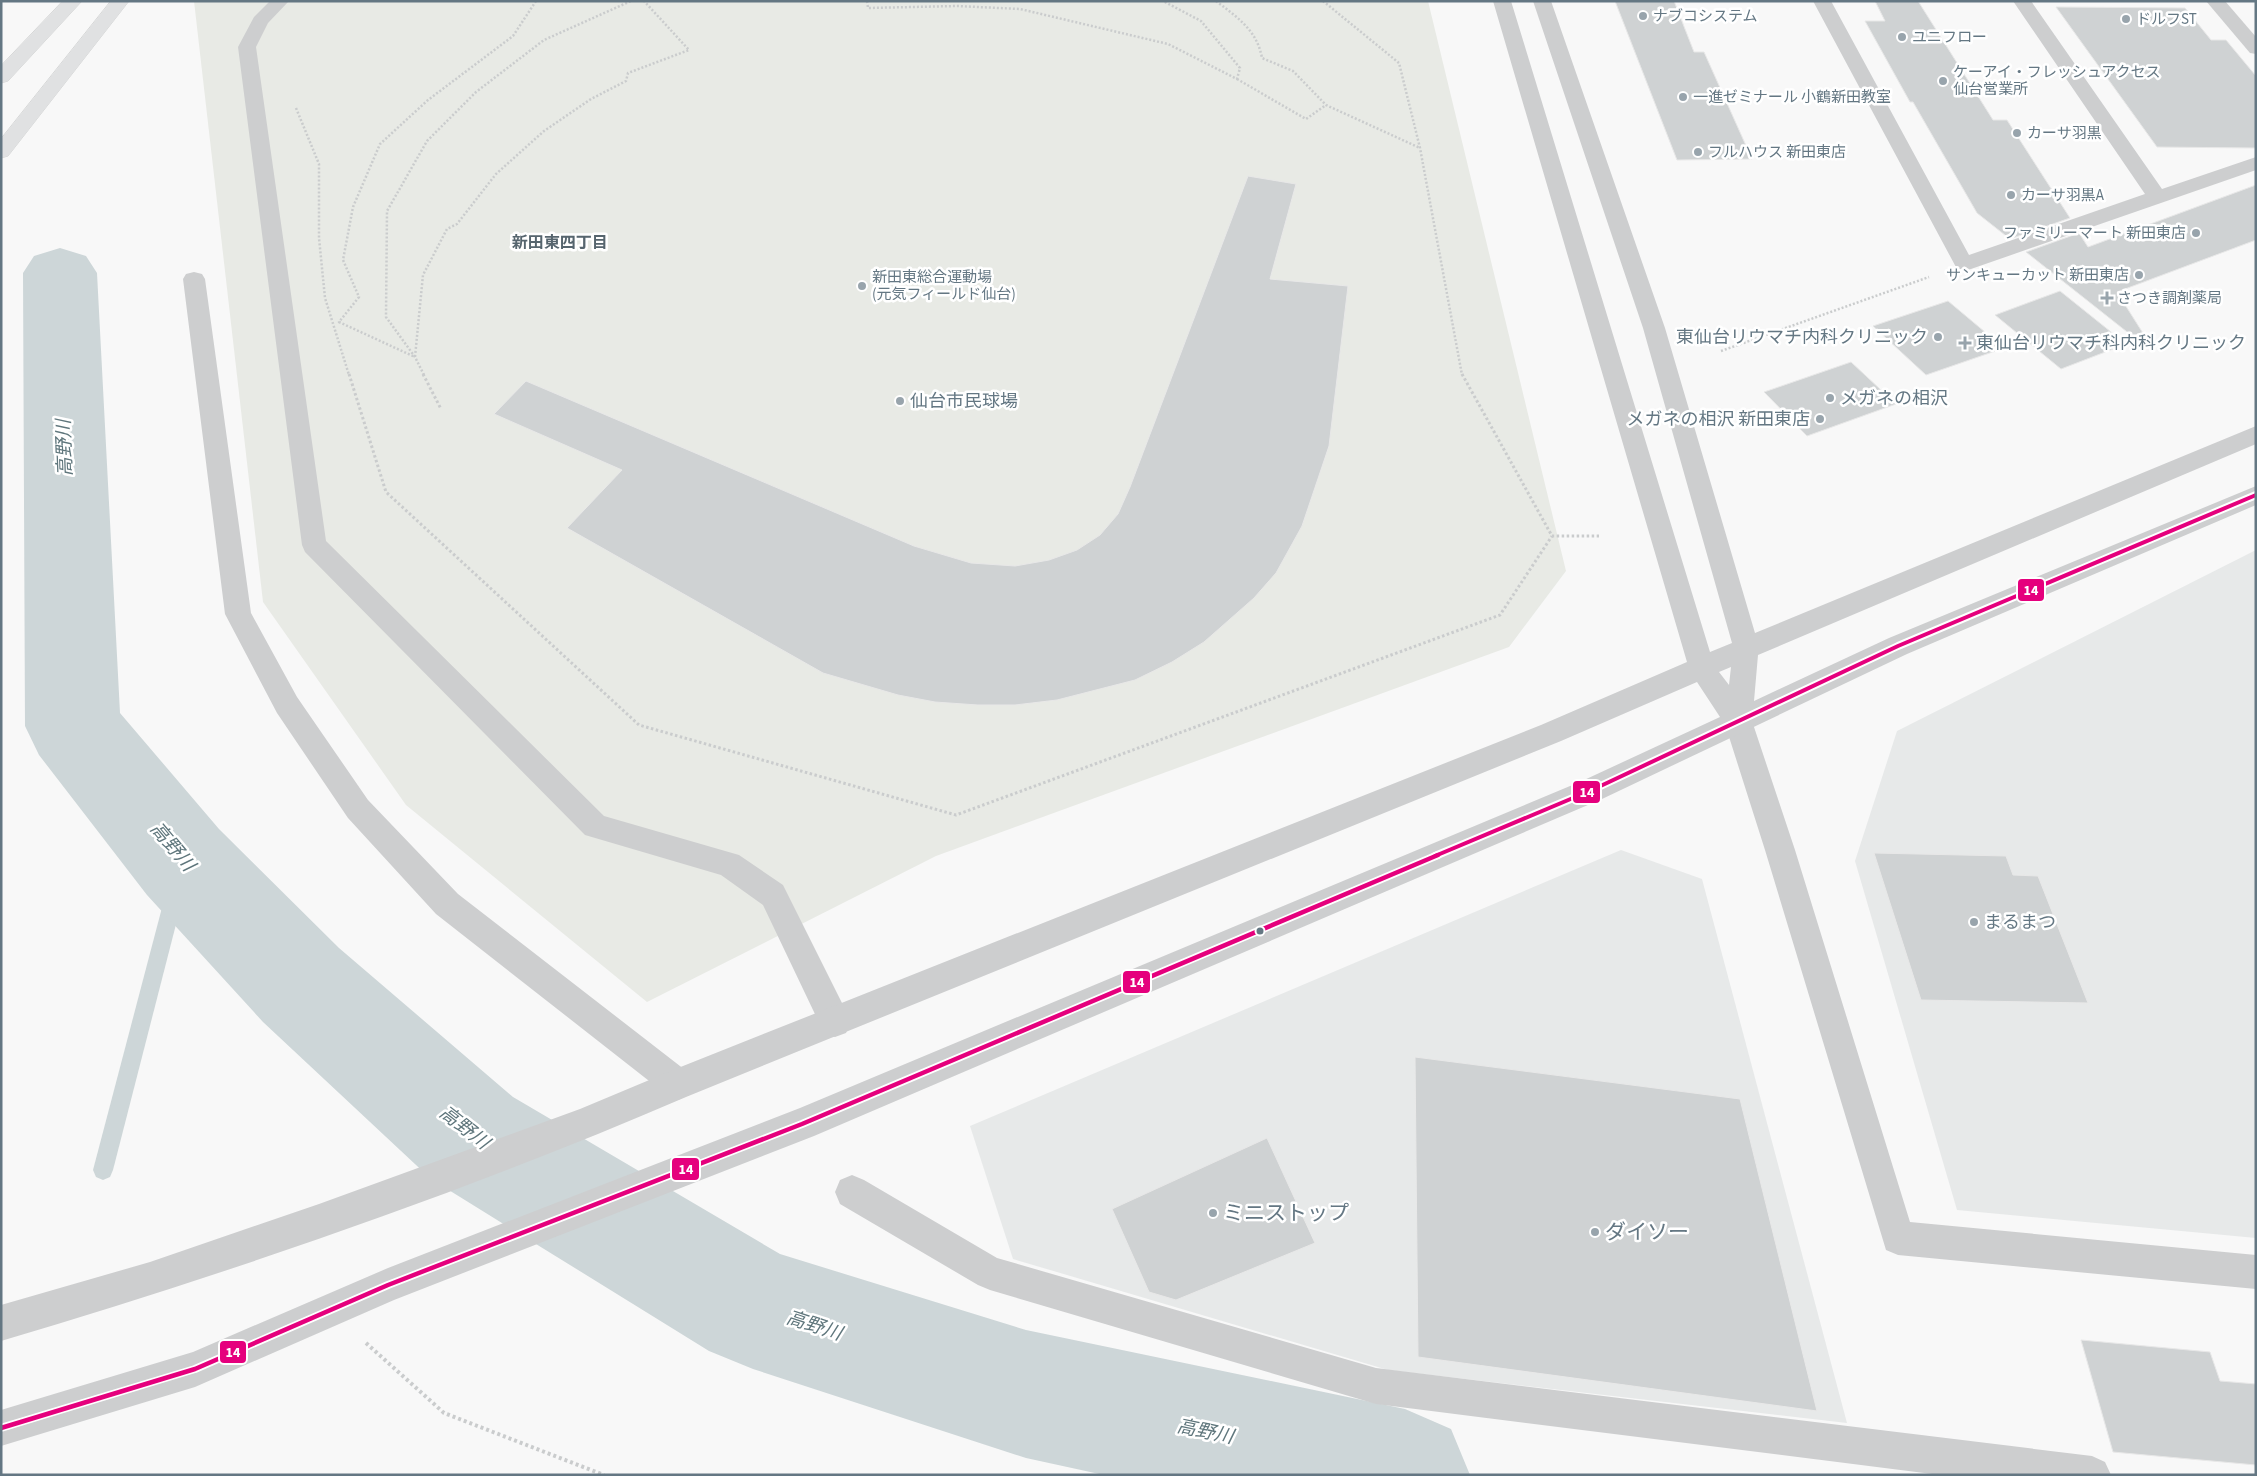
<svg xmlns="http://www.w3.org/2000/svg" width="2257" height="1476" font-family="'Source Sans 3','Noto Sans JP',sans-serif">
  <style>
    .built { fill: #e7e9e9 }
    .green { fill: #e8eae5 }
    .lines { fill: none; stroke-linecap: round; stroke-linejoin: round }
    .stream { fill: #cdd6d8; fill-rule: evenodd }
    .river { fill: #cdd6d8; fill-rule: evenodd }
    .building { fill: #cfd2d3; stroke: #e8e8e8 }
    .trunk-casing { stroke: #d5d6d6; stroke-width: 1 }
    .path-far2 { stroke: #cacccd; stroke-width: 2.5; stroke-dasharray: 2 2; stroke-linecap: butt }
    .path-far1 { stroke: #cacccd; stroke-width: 3; stroke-dasharray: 2.5 2.5; stroke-linecap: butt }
    .path { stroke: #cacccd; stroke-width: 4; stroke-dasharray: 3 3; stroke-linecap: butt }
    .service { fill: #cdcecf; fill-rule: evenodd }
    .minor { fill: #cdcecf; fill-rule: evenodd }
    .tertiary { fill: #cdcecf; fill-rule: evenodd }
    .trunk { fill: #e0e1e2; fill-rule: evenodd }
    .bus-1-far1-casing { stroke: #fff; stroke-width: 8 }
    .bus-1-casing { stroke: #fff; stroke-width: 8 }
    .bus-1-far1 { stroke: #e5007d; stroke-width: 4 }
    .bus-1 { stroke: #e5007d; stroke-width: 4.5 }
    .poi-dot { fill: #98a4ac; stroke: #fff; stroke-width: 2 }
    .bus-dot { fill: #647783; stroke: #fff; stroke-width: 2 }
    .labels { text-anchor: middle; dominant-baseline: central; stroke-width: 5; stroke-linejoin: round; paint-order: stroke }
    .far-poi-label { font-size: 15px; fill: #647783; stroke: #fff; text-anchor: start }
    .far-neighbourhood-label { font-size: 16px; font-weight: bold; fill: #56656e; stroke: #fff }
    .poi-label { font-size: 18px; fill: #647783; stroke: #fff; text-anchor: start }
    .water-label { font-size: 19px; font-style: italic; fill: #5f767c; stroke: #fff }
    .near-poi-label { font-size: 21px; fill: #647783; stroke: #fff; text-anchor: start }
    .line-badge { stroke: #fff; stroke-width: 2 }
    .badge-label { font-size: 14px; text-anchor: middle; font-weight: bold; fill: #fff }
  </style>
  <rect width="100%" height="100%" fill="#f8f8f8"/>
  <g class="built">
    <polygon points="2256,550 2256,1238 1957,1210 1855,861 1897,731"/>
    <polygon points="1621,850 1702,879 1847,1423 1388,1370 1013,1259 970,1126"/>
  </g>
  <polygon class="green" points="1428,1 1566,571 1509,647 936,856 647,1002 406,805 263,602 194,1"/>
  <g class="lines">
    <polygon class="stream" points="183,854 189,856 192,862 113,1170 110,1177 103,1180 96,1177 93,1170 174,862 177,856"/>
    <polygon class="river" points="60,248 86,256 97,273 120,713 219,829 339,948 513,1097 780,1254 1026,1330 1405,1409 1451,1429 1470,1475 1104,1475 1026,1458 753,1369 709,1351 431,1179 263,1022 147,895 39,755 25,726 23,273 34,256"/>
  </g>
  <g class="building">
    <polygon points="1615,1 1674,1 1694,52 1704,52 1752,159 1677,160"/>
    <polygon points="1875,1 1918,1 1993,120 2007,120 2070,218 2010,239 1977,213 1913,102 1910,102 1865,21 1885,21"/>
    <polygon points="2056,7 2185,8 2211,40 2226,40 2256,76 2256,148 2157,147"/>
    <polygon points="1248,176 1296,184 1270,279 1348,286 1329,446 1302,526 1276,573 1254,598 1204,642 1172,662 1135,680 1057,700 1015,705 978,705 935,702 898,695 823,673 567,528 622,470 494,414 526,381 914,546 971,563 1015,566 1049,560 1077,550 1100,535 1118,514 1130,487"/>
    <polygon points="2256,185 2256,240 2117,292 2146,338 2141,343 2026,252 2079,233 2088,247"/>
    <polygon points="2060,291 2126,344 2061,369 1995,315"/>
    <polygon points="1948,301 2004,348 1926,375 1873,326"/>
    <polygon points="1851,362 1896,404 1807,436 1764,392"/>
    <polygon points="1874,853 2006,856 2013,875 2038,876 2088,1003 1921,1000"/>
    <polygon points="1415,1057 1740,1099 1817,1411 1418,1357"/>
    <polygon points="1267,1138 1315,1243 1176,1300 1149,1292 1112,1209"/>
    <polygon points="2081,1340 2210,1352 2220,1381 2256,1384 2256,1465 2113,1452"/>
  </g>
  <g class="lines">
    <defs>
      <g id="trunk">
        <polygon points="63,1 82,1 8,81 1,83 1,66"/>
        <polygon points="111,1 129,1 8,156 1,158 1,139"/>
      </g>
    </defs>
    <use href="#trunk" class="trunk-casing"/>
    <g class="path-far2">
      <polyline points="536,1 513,36 428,100 380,144 353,207 343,260 359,297 339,322 415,357 423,275 447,229 457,224 496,174 544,131 591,99 626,81 628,73 689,50 644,1"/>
      <polyline points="867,1 868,8 957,6 1020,9 1168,44 1237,79 1240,68 1201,21 1163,1"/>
      <path d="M1216 1C1237 17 1257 30 1262 58L1293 71 1326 105 1420 148"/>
      <polyline points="1323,1 1399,63 1420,148 1462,375"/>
      <polyline points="1237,79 1306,119 1326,105"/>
      <polyline points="296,108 319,164 319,238 325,298 349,375"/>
      <polyline points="1721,351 1929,277"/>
      <polyline points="424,375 415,357 386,317 387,211 427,141 476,92 544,40 631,1"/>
    </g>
    <g class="path-far1">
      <polyline points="349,374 386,492 639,725 956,815 1500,615 1552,536"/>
      <polyline points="423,374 441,409"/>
      <polyline points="1462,374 1552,536 1599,536"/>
    </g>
    <polyline class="path" points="366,1343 444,1413 604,1475"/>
    <polygon class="service" points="270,1 289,1 268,23 256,47 326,541 604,816 739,855 783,885 846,1011 851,1022 846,1033 835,1037 824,1033 763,905 721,875 585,835 305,552 302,545 238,47 254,17"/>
    <g class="minor">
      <polygon points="1813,1 1831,1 1969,255 2145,194 2013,1 2031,1 2162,189 2256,157 2256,170 1971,269 1964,271 1957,269"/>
      <polygon points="2206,1 2225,1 2256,37 2256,54 2250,53"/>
      <polygon points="194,272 202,274 205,279 251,613 297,697 368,800 458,894 689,1073 694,1084 689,1095 678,1100 667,1095 436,914 348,818 277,713 225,614 183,279 186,274"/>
      <polygon points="1738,709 1748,713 1752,721 1795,850 1910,1222 2256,1255 2256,1289 1898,1255 1886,1250 1765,850 1724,721 1728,713"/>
      <polygon points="852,1175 864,1180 997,1258 1376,1368 2092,1456 2105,1462 2111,1475 1940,1475 1376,1404 990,1290 978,1285 840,1204 835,1192 840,1180"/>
    </g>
    <path class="tertiary" d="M1493 1H1511L1710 652 1732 643 1643 328 1533 1H1551L1665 328 1755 633 2256 426V444L1758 655 1754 701 1889 638 2256 486V505L1907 654 1602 799 814 1136 394 1300 195 1387 1 1446V1410L193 1352 388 1268 800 1108 1582 781 1720 717 1697 682 1561 741 686 1097C463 1193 233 1272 1 1341V1305L150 1262 319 1204 580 1109 678 1068 1541 725 1687 662ZM1731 667 1729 685 1719 672Z"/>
    <use href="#trunk" class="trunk"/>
    <defs>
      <polyline id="bus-1-far1" points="1435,856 1592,790 1898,646 2256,495"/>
      <polyline id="bus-1" points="1,1428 195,1369 388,1285 802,1124 1438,855"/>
    </defs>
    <use href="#bus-1-far1" class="bus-1-far1-casing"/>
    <use href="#bus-1" class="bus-1-casing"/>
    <use href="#bus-1-far1" class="bus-1-far1"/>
    <use href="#bus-1" class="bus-1"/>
  </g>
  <g class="poi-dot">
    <circle cx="1643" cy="16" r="5"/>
    <circle cx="2126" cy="19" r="5"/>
    <circle cx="1902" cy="37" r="5"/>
    <circle cx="1943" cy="81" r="5"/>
    <circle cx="1683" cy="97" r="5"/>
    <circle cx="2017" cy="133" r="5"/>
    <circle cx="1698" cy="152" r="5"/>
    <circle cx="2011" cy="195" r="5"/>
    <circle cx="2196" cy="233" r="5"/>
    <circle cx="2139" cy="275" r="5"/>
    <circle cx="862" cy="286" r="5"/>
    <path d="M2104.5 290.5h5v5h5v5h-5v5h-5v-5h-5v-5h5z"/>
    <circle cx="1938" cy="337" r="5"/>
    <path d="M1962.5 335.5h5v5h5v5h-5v5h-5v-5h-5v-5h5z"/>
    <circle cx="1830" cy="398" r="5"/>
    <circle cx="900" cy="401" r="5"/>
    <circle cx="1820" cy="419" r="5"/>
    <circle cx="1974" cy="922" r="5"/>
    <circle cx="1213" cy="1213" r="5"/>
    <circle cx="1595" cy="1232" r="5"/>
  </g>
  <circle class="bus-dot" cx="1260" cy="931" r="4.5"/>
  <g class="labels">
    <g class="far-poi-label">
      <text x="1653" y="16">ナブコシステム</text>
      <text x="2136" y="19">ドルフST</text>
      <text x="1912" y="37">ユニフロー</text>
      <text x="1953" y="72">ケーアイ・フレッシュアクセス<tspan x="1953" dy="17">仙台営業所</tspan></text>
      <text x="1693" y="97">一進ゼミナール 小鶴新田教室</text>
      <text x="2027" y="133">カーサ羽黒</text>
      <text x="1708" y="152">フルハウス 新田東店</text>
      <text x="2021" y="195">カーサ羽黒A</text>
      <text x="2186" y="233" text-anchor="end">ファミリーマート 新田東店</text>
      <text x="2129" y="275" text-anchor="end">サンキューカット 新田東店</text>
      <text x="872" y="277">新田東総合運動場<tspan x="872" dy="17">(元気フィールド仙台)</tspan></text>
      <text x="2117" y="298">さつき調剤薬局</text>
    </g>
    <g class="far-neighbourhood-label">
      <text x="560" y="243">新田東四丁目</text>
    </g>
    <g class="poi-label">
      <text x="1928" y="337" text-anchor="end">東仙台リウマチ内科クリニック</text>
      <text x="1976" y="343">東仙台リウマチ科内科クリニック</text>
      <text x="1840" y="398">メガネの相沢</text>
      <text x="910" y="401">仙台市民球場</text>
      <text x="1810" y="419" text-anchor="end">メガネの相沢 新田東店</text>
      <text x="1984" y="922">まるまつ</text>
    </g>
    <g class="water-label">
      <text transform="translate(65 448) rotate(-92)">高野川</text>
      <text transform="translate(172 847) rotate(50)">高野川</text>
      <text transform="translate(464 1128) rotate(38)">高野川</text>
      <text transform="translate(814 1326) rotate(18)">高野川</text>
      <text transform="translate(1205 1432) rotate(12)">高野川</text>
    </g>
    <g class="near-poi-label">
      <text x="1223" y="1213">ミニストップ</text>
      <text x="1605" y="1232">ダイソー</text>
    </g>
  </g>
  <g class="line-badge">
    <rect x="2017" y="578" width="28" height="24" rx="5" fill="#e5007d"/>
    <rect x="1572" y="780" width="29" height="24" rx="5" fill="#e5007d"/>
    <rect x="1122" y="970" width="29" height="24" rx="5" fill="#e5007d"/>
    <rect x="671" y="1157" width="29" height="24" rx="5" fill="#e5007d"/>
    <rect x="219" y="1340" width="28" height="24" rx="5" fill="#e5007d"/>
  </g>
  <g class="badge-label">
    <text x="2031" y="595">14</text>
    <text x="1587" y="797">14</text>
    <text x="1137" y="987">14</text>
    <text x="686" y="1174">14</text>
    <text x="233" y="1357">14</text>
  </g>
  <rect width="2257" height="1476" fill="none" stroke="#647783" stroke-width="5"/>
</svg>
